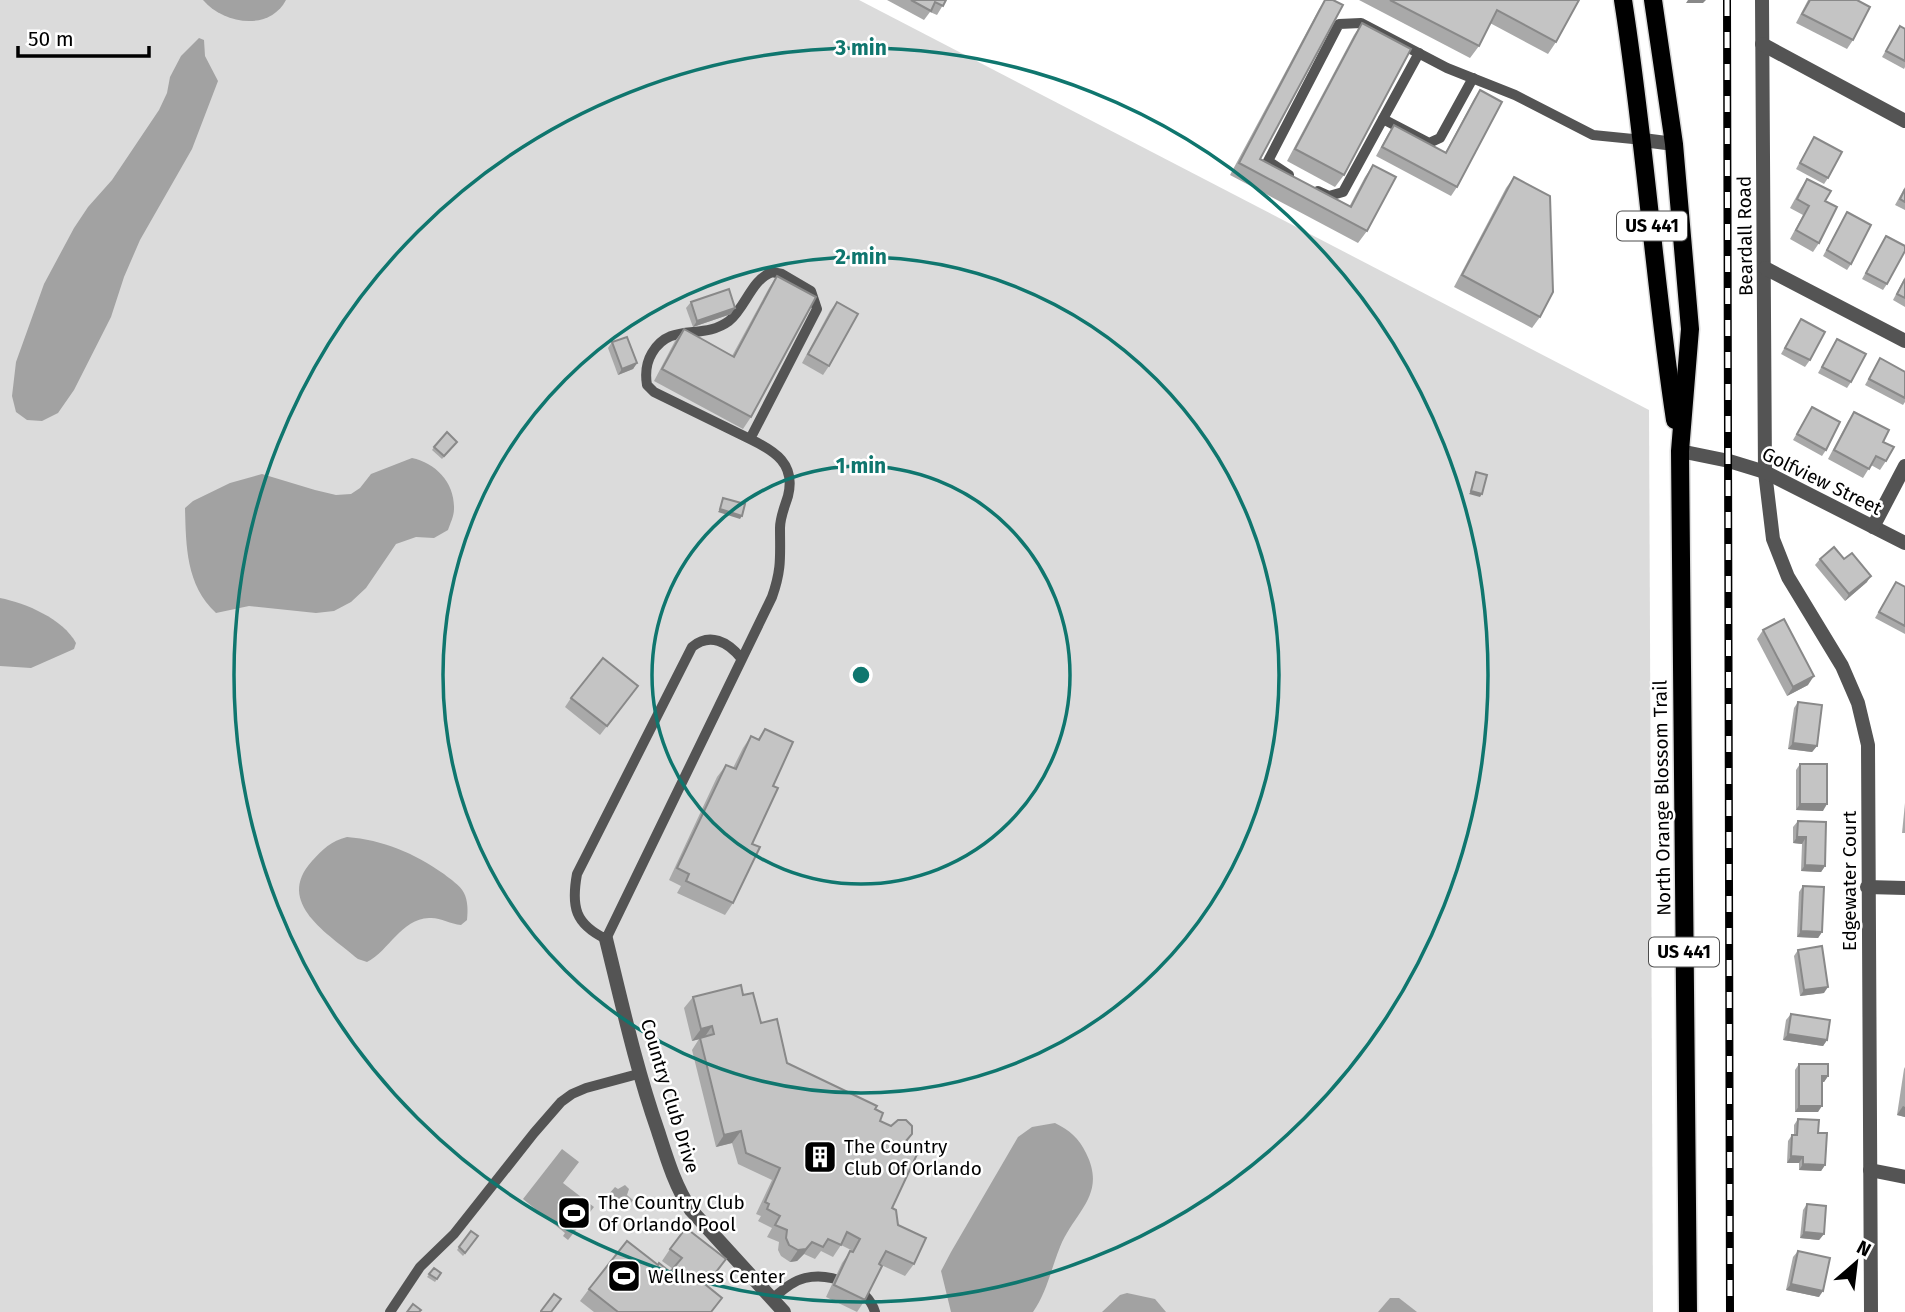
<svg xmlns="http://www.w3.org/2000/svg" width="1905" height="1312" font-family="'Fira Sans',sans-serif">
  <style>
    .green { fill: #dbdbdb }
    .water { fill: #a2a2a2 }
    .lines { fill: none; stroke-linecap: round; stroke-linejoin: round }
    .primary-casing { stroke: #dbdbdb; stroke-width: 21 }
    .lane { stroke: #545454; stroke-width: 10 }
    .street { stroke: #545454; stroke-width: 14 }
    .primary { stroke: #000; stroke-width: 18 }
    .rail-casing { stroke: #000; stroke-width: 8 }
    .rail { stroke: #fff; stroke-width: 5; stroke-dasharray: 16; stroke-linecap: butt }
    .wall { fill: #a9a9a9 }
    .shaded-wall { fill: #898989 }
    .building { fill: #c4c4c4; stroke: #898989; stroke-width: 2 }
    .ring { fill: none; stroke: #0f766e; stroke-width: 3.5 }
    .labels { text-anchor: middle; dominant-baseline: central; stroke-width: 5; stroke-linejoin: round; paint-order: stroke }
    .shield { fill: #fff; stroke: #4c4c4c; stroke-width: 2 }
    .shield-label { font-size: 18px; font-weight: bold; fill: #000 }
    .street-label { font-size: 19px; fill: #000; stroke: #fff }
    .poi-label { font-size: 19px; fill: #000; stroke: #fff; text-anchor: start }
    .centre { fill: #0f766e; stroke: #fff; stroke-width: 3.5 }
    .ring-label { font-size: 21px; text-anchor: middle; font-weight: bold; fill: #0f766e; stroke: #fff; stroke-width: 5; stroke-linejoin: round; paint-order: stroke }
  </style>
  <rect width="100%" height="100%" fill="#fff"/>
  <polygon class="green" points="0,0 859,0 1649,410 1653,1312 0,1312"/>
  <g class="water">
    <path d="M203 0H286C269 32 223 24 203 0Z"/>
    <polygon points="199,38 204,40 205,56 218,81 192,149 140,240 124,277 111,317 74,390 58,413 42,421 27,420 16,412 12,396 16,362 44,284 74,228 88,207 112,180 159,110 167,93 170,77 181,56"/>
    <path d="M412 458C436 463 455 483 454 509 454 516 450 524 448 530L434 538 416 537 396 544 366 588 351 602 334 611 316 613 249 606 216 613C186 585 186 546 185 508L193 501 230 483 262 474 315 490 336 495 351 494 360 488 371 474Z"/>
    <path d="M0 598C26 603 63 619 76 643L74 649 31 668 0 666Z"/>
    <path d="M347 837C383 840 414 853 444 874 450 879 460 885 464 893 468 901 468 911 467 920L461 925C450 924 440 917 429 918 401 919 389 951 367 962L358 959C329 934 274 903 312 861 323 849 331 841 347 837Z"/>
    <path d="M1055 1123C1069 1130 1079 1138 1086 1153 1107 1195 1075 1211 1060 1247 1051 1269 1047 1292 1033 1312H951L941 1271 951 1252 1018 1137 1032 1127Z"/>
    <polygon points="562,1149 579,1162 563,1183 594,1207 568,1240 563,1236 565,1233 523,1199"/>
    <polygon points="625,1185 629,1189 627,1195 633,1200 628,1207 608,1195 615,1187 618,1189"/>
    <polygon points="1127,1293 1155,1299 1166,1312 1102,1312 1120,1295"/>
    <polygon points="1390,1298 1399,1298 1417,1312 1378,1312"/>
  </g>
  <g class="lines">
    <defs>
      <g id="primary">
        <path d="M1623 0C1645 140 1654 281 1675 420"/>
        <polyline points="1653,0 1674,144 1690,329 1680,451 1688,1312"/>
      </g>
    </defs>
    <use href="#primary" class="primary-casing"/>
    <g class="lane">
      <polyline points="1383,119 1429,143 1440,138 1473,78"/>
      <polyline points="1289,175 1268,161 1339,24 1361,23 1447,68 1515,95 1593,135 1643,140"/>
      <polyline points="1318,191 1329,196 1343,192 1419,53"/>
      <path d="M741 658C728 642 710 632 692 647L577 874C571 907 575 924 606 939L772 597C782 569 780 556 780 528 780 517 785 506 788 496 796 464 775 451 750 439L817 309 811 291 782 274 772 272C751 280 746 307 729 321 702 341 671 321 652 353 646 363 645 373 647 385L654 392 750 439"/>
      <path d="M772 1299C782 1291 792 1281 805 1278 830 1272 867 1286 875 1312"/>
      <polyline points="390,1312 420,1267 454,1234 534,1133 561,1102 572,1094 586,1088 638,1074"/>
    </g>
    <g class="street">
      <polyline points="1762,0 1765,472 1773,539 1788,577 1842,666 1858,703 1868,745 1871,1312"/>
      <polyline points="1762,44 1905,121"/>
      <polyline points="1643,140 1674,144"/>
      <polyline points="1765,268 1905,341"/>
      <polyline points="1680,451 1729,461 1765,472 1905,543"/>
      <polyline points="1873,527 1905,466"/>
      <polyline points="1867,887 1905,888"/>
      <path d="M606 939C622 1004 636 1068 658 1131 667 1159 675 1186 691 1210L784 1312"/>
      <polyline points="1870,1170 1905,1177"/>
    </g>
    <use href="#primary" class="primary"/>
    <defs>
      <polyline id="rail" points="1727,0 1730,1312"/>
    </defs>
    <use href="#rail" class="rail-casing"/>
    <use href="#rail" class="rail"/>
  </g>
  <g class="wall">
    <polygon points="887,0 946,0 937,15 930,12 924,20"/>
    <polygon points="1325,0 1260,159 1349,207 1365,177 1373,165 1367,231 1358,243 1230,175 1319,9"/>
    <polygon points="1359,0 1579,0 1556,42 1548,54 1490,23 1479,46 1470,58"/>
    <polygon points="1808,0 1857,0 1853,40 1847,49 1796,23"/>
    <polygon points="1362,23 1344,175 1335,187 1287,161 1354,35"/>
    <polygon points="1900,26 1905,29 1905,67 1904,69 1882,57"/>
    <polygon points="1480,90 1457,187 1451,196 1376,156 1388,134 1394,125 1445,153 1474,99"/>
    <polygon points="1814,137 1828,178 1824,184 1796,169"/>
    <polygon points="1514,177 1540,317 1532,328 1454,287 1506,188"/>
    <polygon points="1807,179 1825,201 1819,243 1813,252 1790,239 1803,215 1790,208 1801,188"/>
    <polygon points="1905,187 1905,210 1895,205"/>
    <polygon points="1847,212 1851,264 1847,270 1823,256"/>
    <polygon points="1886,236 1887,284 1883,290 1862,279"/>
    <polygon points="777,276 751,417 743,429 654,381 675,341 684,329 732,356 769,288"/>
    <polygon points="1905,277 1905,307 1893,300"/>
    <polygon points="691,302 731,314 693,327 686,308"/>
    <polygon points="837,302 829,366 823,375 802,363 830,311"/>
    <polygon points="1801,319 1810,360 1805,367 1781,354"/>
    <polygon points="1837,339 1851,382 1847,388 1818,373"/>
    <polygon points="612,342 637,363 633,369 618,375 608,348"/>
    <polygon points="1880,358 1905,372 1905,402 1903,405 1865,385"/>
    <polygon points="1812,407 1826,450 1822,456 1793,440"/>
    <polygon points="1854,412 1883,442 1886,461 1880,470 1871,465 1863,478 1828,459 1848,421"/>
    <polygon points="455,445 442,459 432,450 434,447"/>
    <polygon points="1820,559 1867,582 1845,601 1815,565"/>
    <polygon points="1896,582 1905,587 1905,634 1875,618"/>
    <polygon points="1763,630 1808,685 1787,696 1757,639"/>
    <polygon points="638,686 600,735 565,707 571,698"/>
    <polygon points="1798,702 1817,746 1812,752 1788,749 1794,708"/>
    <polygon points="765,729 773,786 752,844 733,903 725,915 677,893 681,886 669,880 717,777 726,765 733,768 743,748 751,736 758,739"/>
    <polygon points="1800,764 1823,811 1796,810 1796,770"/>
    <polygon points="1905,803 1905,833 1902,833"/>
    <polygon points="1798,821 1825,866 1821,872 1801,871 1802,844 1793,843 1793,827"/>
    <polygon points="1803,886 1822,932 1818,938 1797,937 1799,892"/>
    <polygon points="1798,950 1824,993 1800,996 1794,956"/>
    <polygon points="743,995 761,1023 787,1063 875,1109 880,1121 906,1141 892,1208 914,1264 905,1276 879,1264 865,1300 857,1312 826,1297 842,1263 851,1250 841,1245 833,1257 821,1251 815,1259 804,1254 797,1261 790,1262 781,1256 778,1250 779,1242 767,1237 772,1228 758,1221 761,1216 756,1214 772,1180 738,1164 732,1143 716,1147 692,1050 699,1039 692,1041 684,1008 693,997"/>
    <polygon points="1791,1014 1827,1040 1823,1046 1783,1040 1786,1020"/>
    <polygon points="1799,1064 1828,1076 1824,1082 1822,1082 1818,1112 1795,1112 1795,1070"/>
    <polygon points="1905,1067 1905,1117 1897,1115 1904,1069"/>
    <polygon points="1798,1119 1818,1133 1825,1165 1821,1171 1799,1170 1799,1163 1787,1163 1788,1141 1792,1135 1794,1135 1794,1125"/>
    <polygon points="1807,1204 1824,1234 1819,1240 1800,1238 1803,1210"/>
    <polygon points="478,1236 463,1256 457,1250 459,1247"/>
    <polygon points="670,1249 726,1259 706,1286 712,1312 594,1312 580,1301 589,1289 658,1265 670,1272 673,1269 662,1261"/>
    <polygon points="1798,1251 1819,1297 1786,1290 1793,1257"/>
    <polygon points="434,1268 441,1273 435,1282 427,1277"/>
  </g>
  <g class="shaded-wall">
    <polygon points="1688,0 1706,0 1703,3 1686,3"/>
    <polygon points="735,308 731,314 693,327 697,321"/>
    <polygon points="637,363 633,369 618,375 622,369"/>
    <polygon points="1471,491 1482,494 1480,497 1469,494"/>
    <polygon points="720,509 742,516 740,519 718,512"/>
    <polygon points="1871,576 1867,582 1845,601 1849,594"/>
    <polygon points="1814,676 1808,685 1787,696 1793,687"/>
    <polygon points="1793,743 1817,746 1812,752 1788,749"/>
    <polygon points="1800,804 1827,804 1823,811 1796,810"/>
    <polygon points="1797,837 1806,837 1802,844 1793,843"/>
    <polygon points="1805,865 1825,866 1821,872 1801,871"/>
    <polygon points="1801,931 1822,932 1818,938 1797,937"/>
    <polygon points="1828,987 1824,993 1800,996 1804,990"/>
    <polygon points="712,1026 704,1038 692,1041 701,1029"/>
    <polygon points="1788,1034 1827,1040 1823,1046 1783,1040"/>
    <polygon points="1822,1076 1828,1076 1824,1082 1818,1082"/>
    <polygon points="1799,1106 1822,1106 1818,1112 1795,1112"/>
    <polygon points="1903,1106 1905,1107 1905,1117 1897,1115"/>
    <polygon points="741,1131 732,1143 716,1147 724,1135"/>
    <polygon points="1791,1156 1803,1157 1799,1163 1787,1163"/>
    <polygon points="1803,1164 1825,1165 1821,1171 1799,1170"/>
    <polygon points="1804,1232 1824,1234 1819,1240 1800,1238"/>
    <polygon points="812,1242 804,1254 797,1261 790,1262 798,1250"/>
    <polygon points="1791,1284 1823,1291 1819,1297 1786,1290"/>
  </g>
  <g class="building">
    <polygon points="911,0 946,0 943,6 935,2 931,11"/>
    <polygon points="1325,0 1333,0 1343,5 1260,159 1351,207 1373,165 1396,177 1367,231 1239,163"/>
    <polygon points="1390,0 1579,0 1556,42 1497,10 1479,46"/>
    <polygon points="1810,0 1857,0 1870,7 1853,40 1802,14"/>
    <polygon points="1362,23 1411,49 1344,175 1295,149"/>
    <polygon points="1900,26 1905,29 1905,61 1886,51"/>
    <polygon points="1480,90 1502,102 1457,187 1382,147 1394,125 1446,153"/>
    <polygon points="1814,137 1842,152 1828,178 1800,163"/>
    <polygon points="1514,177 1550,196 1553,292 1540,317 1462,275"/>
    <polygon points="1807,179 1831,191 1825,201 1837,207 1819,243 1796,230 1809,206 1797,199"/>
    <polygon points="1905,189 1905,202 1900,199"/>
    <polygon points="1847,212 1871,225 1851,264 1827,250"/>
    <polygon points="1886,236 1905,246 1905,251 1887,284 1866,273"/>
    <polygon points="777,276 816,297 751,417 662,369 684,329 734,357"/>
    <polygon points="1905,279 1905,298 1897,294"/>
    <polygon points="729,289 735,308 697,321 691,302"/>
    <polygon points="837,302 858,314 829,366 808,354"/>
    <polygon points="1801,319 1825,332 1810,360 1785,348"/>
    <polygon points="627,337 637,363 622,369 612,342"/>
    <polygon points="1837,339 1866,354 1851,382 1822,367"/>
    <polygon points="1880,358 1905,372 1905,398 1869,379"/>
    <polygon points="1812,407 1840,422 1826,450 1797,434"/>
    <polygon points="1854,412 1889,430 1883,442 1894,447 1886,461 1876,456 1869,469 1834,450"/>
    <polygon points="447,432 457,442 444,456 434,447"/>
    <polygon points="1476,472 1487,475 1482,494 1471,491"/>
    <polygon points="723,498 745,504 742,516 720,509"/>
    <polygon points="1834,547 1844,559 1852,553 1871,576 1849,594 1820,559"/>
    <polygon points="1896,582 1905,587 1905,626 1879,612"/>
    <polygon points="1784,619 1814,676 1793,687 1763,630"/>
    <polygon points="603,658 638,686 607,726 571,698"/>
    <polygon points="1798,702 1822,705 1817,746 1793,743"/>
    <polygon points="765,729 793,742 773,786 778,788 752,844 760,847 733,903 686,881 689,874 677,868 726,765 736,769 751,736 759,740"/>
    <rect x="1800" y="764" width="27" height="40"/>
    <polygon points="1798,821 1826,822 1825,866 1805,865 1806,837 1797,837"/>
    <polygon points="1803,886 1824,887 1822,932 1801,931"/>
    <polygon points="1822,946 1828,987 1804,990 1798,950"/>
    <polygon points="741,985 743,995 753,993 761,1023 777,1019 787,1063 877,1106 875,1109 883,1113 880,1121 891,1126 898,1120 906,1120 912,1126 912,1134 906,1141 920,1148 892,1208 896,1210 898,1225 926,1238 914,1264 886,1251 879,1264 882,1266 865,1300 834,1285 850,1251 853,1252 860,1239 847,1232 841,1245 828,1239 823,1247 812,1242 806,1249 798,1250 789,1245 786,1238 787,1230 775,1225 780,1216 767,1209 769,1204 765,1202 780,1168 746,1153 741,1131 724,1135 700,1038 714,1034 712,1026 701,1029 693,997"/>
    <polygon points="1791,1014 1830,1020 1827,1040 1788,1034"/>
    <polygon points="1799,1064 1828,1064 1828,1076 1822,1076 1822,1106 1799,1106"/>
    <polygon points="1798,1119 1819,1120 1818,1133 1827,1133 1825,1165 1803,1164 1803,1157 1791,1156 1792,1135 1797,1135"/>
    <polygon points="1807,1204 1826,1206 1824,1234 1804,1232"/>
    <polygon points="686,1228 726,1259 706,1285 722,1298 711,1312 618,1312 589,1289 627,1241 658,1265 659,1263 670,1272 682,1258 670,1249"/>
    <polygon points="471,1231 478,1236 465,1253 459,1247"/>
    <polygon points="1798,1251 1830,1258 1823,1291 1791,1284"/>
    <polygon points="434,1268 441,1273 437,1279 429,1274"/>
    <polygon points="554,1294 561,1299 551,1312 541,1312 541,1311"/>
    <polygon points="413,1304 421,1310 419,1312 407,1312"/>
  </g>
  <g class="ring">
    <circle cx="861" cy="675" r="209"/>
    <circle cx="861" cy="675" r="418"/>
    <circle cx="861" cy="675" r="627"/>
  </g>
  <defs>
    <symbol id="building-square" viewBox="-11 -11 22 22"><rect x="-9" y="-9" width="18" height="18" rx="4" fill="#000" stroke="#fff"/><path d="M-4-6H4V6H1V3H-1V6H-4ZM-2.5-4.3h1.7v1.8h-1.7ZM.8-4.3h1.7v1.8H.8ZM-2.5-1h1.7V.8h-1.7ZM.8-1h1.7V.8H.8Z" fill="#fff"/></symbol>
    <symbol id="stadium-square" viewBox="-11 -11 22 22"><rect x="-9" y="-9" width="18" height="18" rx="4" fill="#000" stroke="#fff"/><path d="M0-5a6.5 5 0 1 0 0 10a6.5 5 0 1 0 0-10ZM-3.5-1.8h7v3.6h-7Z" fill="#fff"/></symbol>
  </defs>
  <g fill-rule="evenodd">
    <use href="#building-square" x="801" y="1138" width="38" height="38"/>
    <use href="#stadium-square" x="555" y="1194" width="38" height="38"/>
    <use href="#stadium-square" x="605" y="1257" width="38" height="38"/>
  </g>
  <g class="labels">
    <g class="shield">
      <rect x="1617" y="211.5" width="70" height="29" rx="5"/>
      <rect x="1649" y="937.5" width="70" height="29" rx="5"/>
    </g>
    <g class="shield-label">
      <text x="1652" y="226">US 441</text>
      <text x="1684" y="952">US 441</text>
    </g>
    <g class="street-label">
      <text transform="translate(1745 236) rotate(-91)">Beardall Road</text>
      <text transform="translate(1822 481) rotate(26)">Golfview Street</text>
      <text transform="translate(1662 798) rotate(-91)">North Orange Blossom Trail</text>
      <text transform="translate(1849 881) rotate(-90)">Edgewater Court</text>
      <text transform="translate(670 1096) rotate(73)">Country Club Drive</text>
    </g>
    <g class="poi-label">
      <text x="844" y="1146">The Country<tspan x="844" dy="22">Club Of Orlando</tspan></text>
      <text x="598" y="1202">The Country Club<tspan x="598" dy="22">Of Orlando Pool</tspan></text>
      <text x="648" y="1276">Wellness Center</text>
    </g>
  </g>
  <circle cx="861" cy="675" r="10" class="centre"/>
  <g class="ring-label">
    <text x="861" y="55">3 min</text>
    <text x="861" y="264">2 min</text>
    <text x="861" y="473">1 min</text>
  </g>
  <g transform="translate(1856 1263) rotate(28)" stroke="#ffffff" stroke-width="5" paint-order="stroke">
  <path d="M0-5L12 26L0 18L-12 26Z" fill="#000000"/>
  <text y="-10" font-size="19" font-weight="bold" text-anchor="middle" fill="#000000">N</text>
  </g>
  <path d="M18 46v10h131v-10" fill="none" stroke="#000000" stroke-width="3.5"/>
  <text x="28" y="46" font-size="21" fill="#000000" stroke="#ffffff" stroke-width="5" paint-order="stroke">50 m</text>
</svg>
